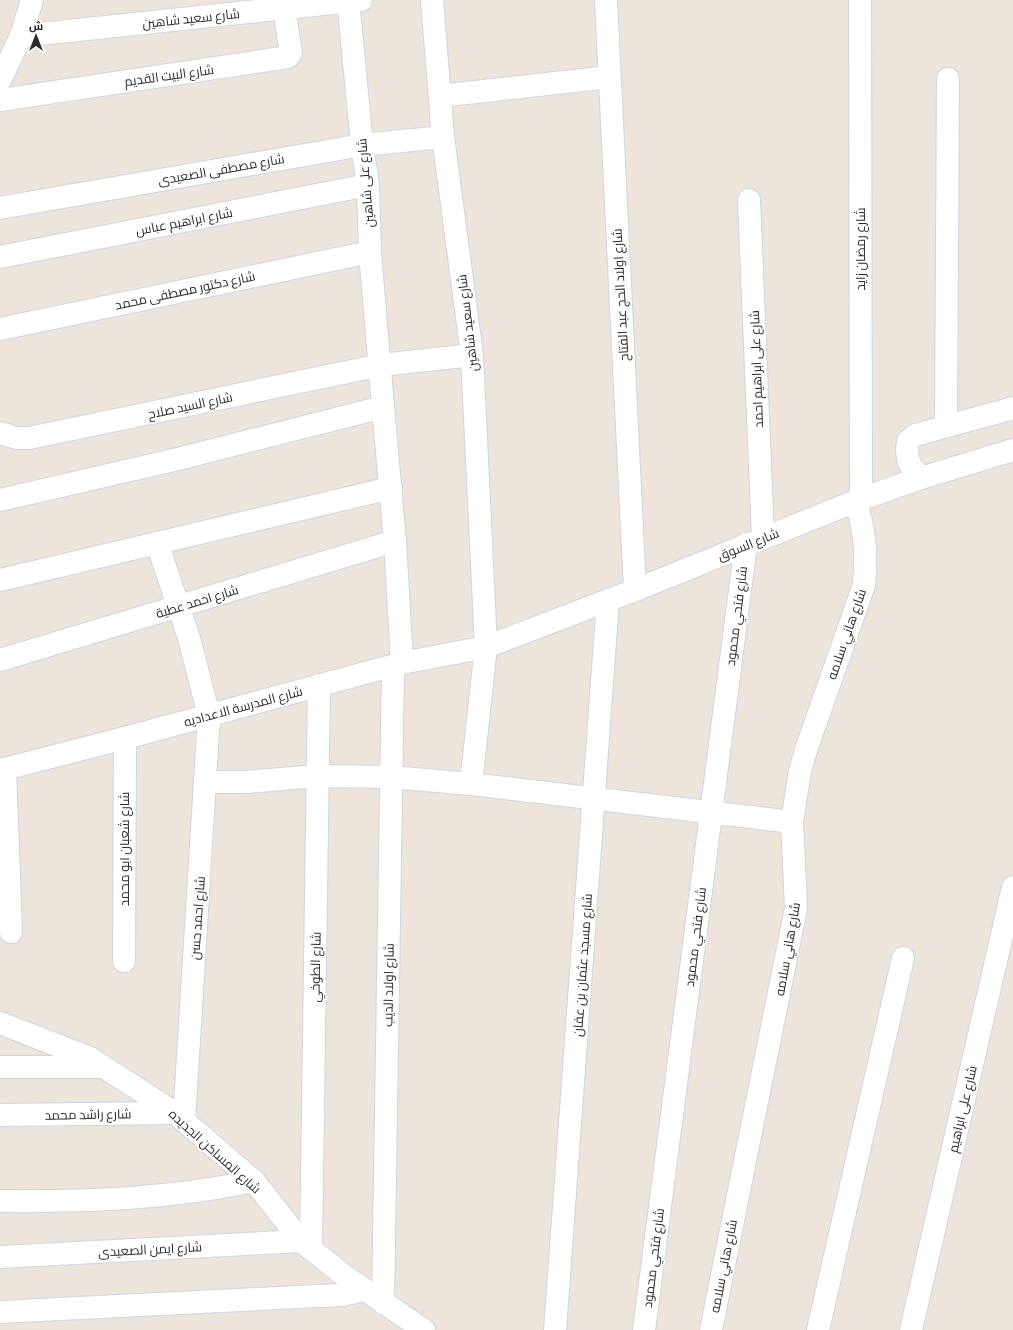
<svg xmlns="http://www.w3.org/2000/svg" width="1013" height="1330" font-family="Barlow,Cairo,sans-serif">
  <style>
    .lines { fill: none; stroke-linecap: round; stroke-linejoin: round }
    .street-casing { stroke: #d0d5e4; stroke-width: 24 }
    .street { stroke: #fff; stroke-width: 22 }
    .labels { text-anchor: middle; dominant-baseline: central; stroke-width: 3.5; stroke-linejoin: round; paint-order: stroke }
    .street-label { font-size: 13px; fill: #2a2a2a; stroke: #fff }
  </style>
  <rect width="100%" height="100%" fill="#ede4db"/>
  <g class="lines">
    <defs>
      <g id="street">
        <polyline points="348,0 362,145 368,185 370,252 383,407"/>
        <polyline points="432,0 443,137 472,355 486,647 471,784"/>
        <polyline points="606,0 635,590"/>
        <polyline points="860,0 861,499"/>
        <polyline points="21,36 361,0"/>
        <polyline points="0,80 21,36 32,0"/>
        <polyline points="440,96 609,77"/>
        <polyline points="0,100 288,57 291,53 284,8"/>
        <polyline points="749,200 763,538"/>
        <polyline points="0,208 362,145 443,137"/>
        <polyline points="0,257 368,185"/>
        <polyline points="0,329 370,252"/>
        <polyline points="946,426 948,79"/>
        <polyline points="0,433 17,438 29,438 381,365 472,355"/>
        <path d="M921 478C909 465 905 459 908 441L915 435 1013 408"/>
        <polyline points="0,500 178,459 383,407 395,541 402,663"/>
        <polyline points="157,543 189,638 209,716 184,1121"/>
        <polyline points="0,580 391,488"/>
        <polyline points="0,660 395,541"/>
        <polyline points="5,769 11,932"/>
        <polyline points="0,770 125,738 402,663 486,647 635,590 861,499 921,478 1013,450"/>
        <polyline points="205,782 247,782 317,776 391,777 471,784 792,822"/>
        <polyline points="124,961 125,738"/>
        <polyline points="0,1023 90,1058 175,1113 254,1181 301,1241 346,1277 424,1330"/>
        <polyline points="0,1067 101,1067"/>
        <polyline points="0,1115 175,1113"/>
        <path d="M0 1201C85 1202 170 1199 254 1181"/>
        <polyline points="311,1249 319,685"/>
        <polyline points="0,1257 301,1241"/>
        <polyline points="383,1303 393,666"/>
        <polyline points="0,1312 318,1296 342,1295 364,1290"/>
        <polyline points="555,1330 608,600"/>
        <polyline points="644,1330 746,544"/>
        <path d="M711 1330 796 908 792 822 800 771 807 747 864 585C867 552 865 533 856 502"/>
        <polyline points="818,1330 903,958"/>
        <polyline points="911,1330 1013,887"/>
      </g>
    </defs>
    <use href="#street" class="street-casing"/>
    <use href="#street" class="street"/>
  </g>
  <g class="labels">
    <g class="street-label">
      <text transform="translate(191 18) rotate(-6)">شارع سعيد شاهين</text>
      <text transform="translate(169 75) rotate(-8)">شارع البيت القديم</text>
      <text transform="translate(221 169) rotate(-10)">شارع مصطفى الصعيدى</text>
      <text transform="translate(365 183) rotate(-95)">شارع على شاهين</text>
      <text transform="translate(184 221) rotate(-11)">شارع ابراهيم عباس</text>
      <text transform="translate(860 249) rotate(-90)">شارع رمضان زايد</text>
      <text transform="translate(185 290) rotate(-12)">شارع دكتور مصطفى محمد</text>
      <text transform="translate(620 295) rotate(-93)">شارع اولاد الحج عبد الفتاح</text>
      <text transform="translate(467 323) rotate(-97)">شارع سعيد شاهين</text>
      <text transform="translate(756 369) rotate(-92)">شارع على ابراهيم احمد</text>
      <text transform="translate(190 405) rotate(-12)">شارع السيد صلاح</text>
      <text transform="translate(748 544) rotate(-22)">شارع السوق</text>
      <text transform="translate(197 601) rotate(-17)">شارع احمد عطية</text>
      <text transform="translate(736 616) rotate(-83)">شارع فتحي محمود</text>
      <text transform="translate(846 634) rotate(-71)">شارع هاني سلامه</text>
      <text transform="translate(243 706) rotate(-15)">شارع المدرسة الاعداديه</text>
      <text transform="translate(124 849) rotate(-90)">شارع شعبان ابو محمد</text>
      <text transform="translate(197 918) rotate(-86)">شارع احمد حسن</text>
      <text transform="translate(695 937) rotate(-83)">شارع فتحي محمود</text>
      <text transform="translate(787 949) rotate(-80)">شارع هاني سلامه</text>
      <text transform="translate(582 965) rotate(-86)">شارع مسجد عثمان بن عفان</text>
      <text transform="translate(315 967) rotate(-89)">شارع الطوخي</text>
      <text transform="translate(388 985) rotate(-89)">شارع اولاد الديب</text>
      <text transform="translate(962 1109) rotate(-77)">شارع على ابراهيم</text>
      <text transform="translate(88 1114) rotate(-1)">شارع راشد محمد</text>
      <text transform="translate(215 1151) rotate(42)">شارع المساكن الجديده</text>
      <text transform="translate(150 1249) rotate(-3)">شارع ايمن الصعيدى</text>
      <text transform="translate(653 1258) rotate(-83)">شارع فتحي محمود</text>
      <text transform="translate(723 1266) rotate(-79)">شارع هاني سلامه</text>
    </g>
  </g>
  <g transform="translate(36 36)" stroke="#ffffff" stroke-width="3" paint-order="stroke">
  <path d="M0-3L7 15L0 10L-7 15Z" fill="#2a2a2a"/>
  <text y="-6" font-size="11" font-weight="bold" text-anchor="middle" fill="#2a2a2a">ش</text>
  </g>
</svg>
